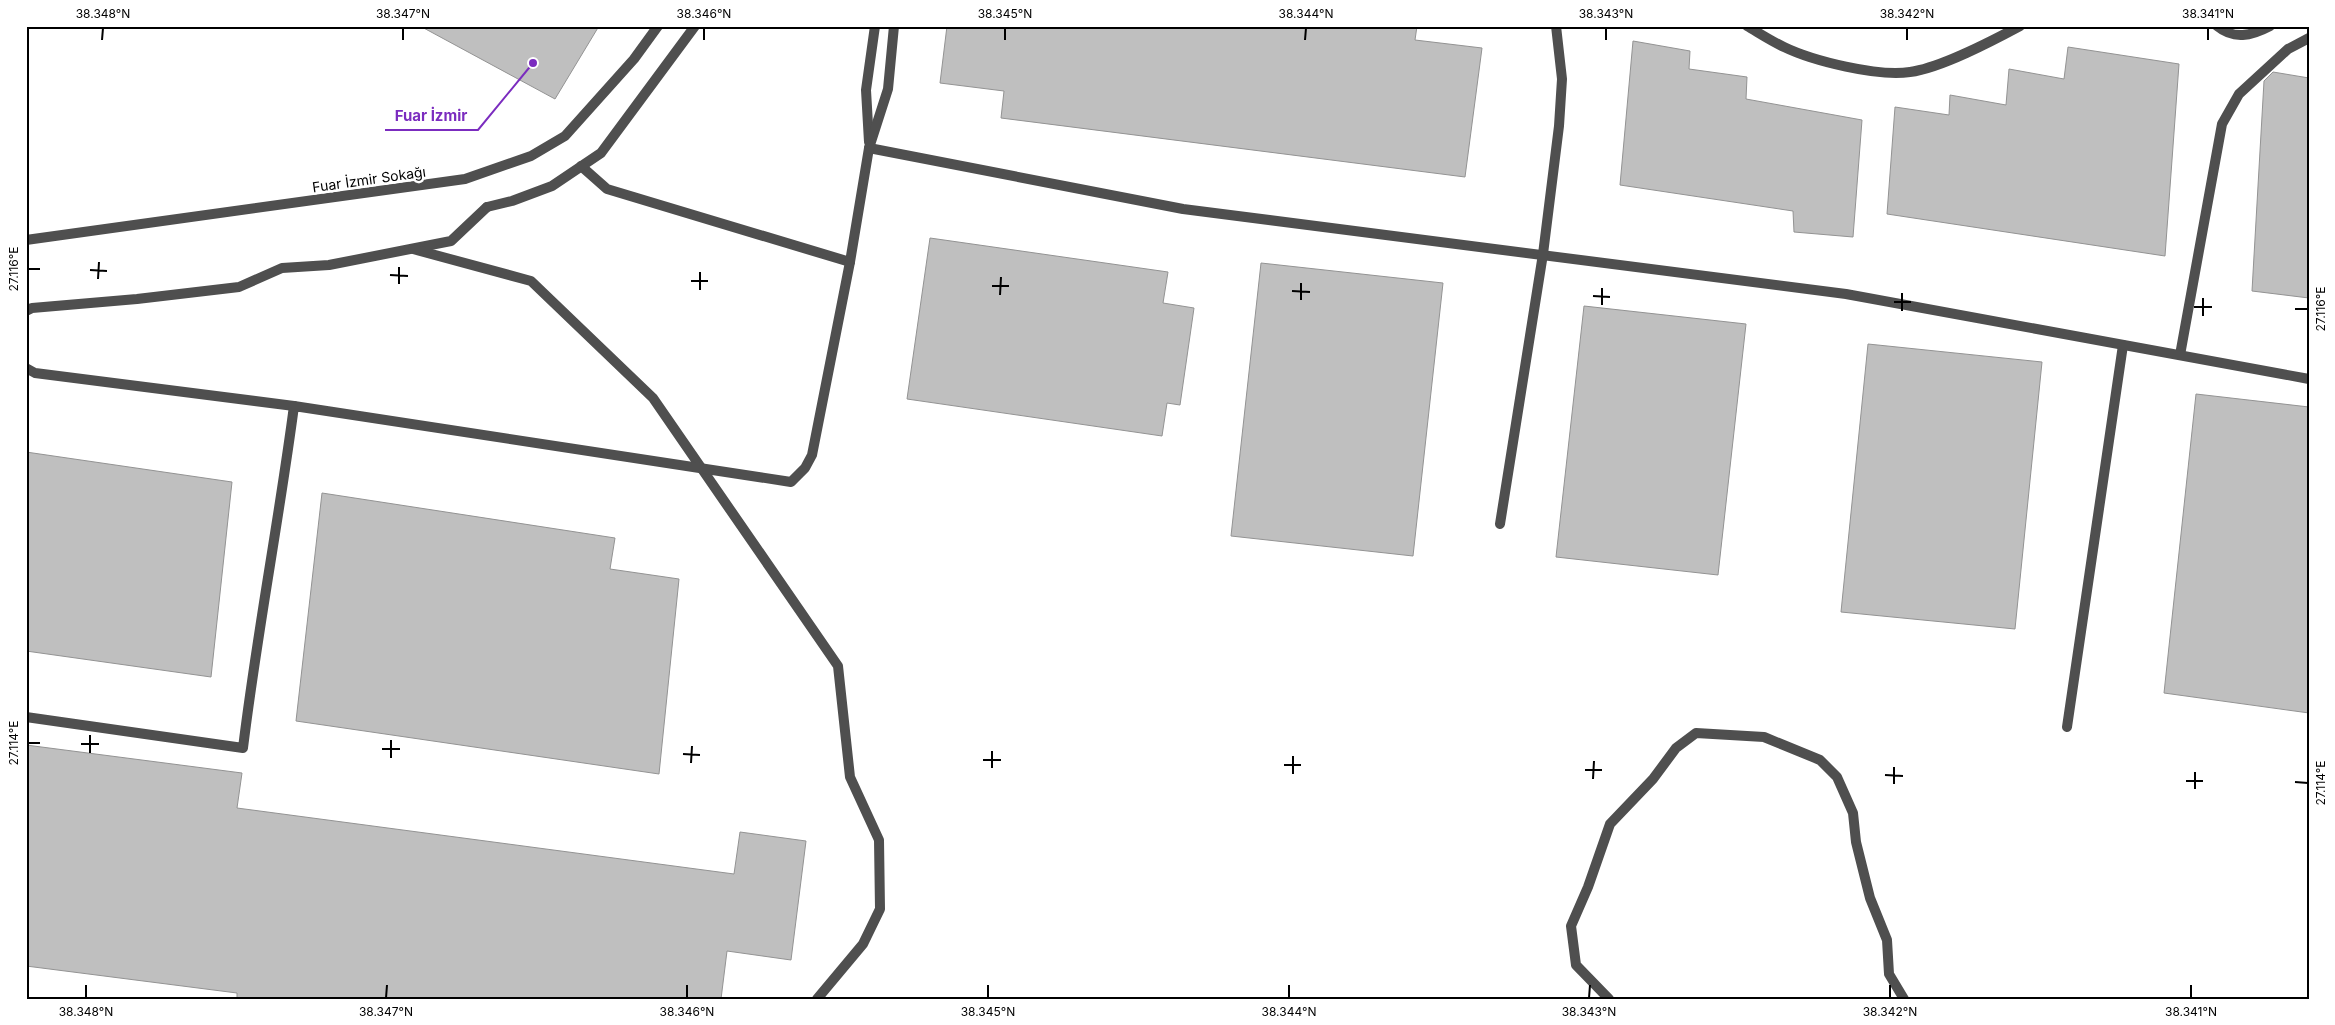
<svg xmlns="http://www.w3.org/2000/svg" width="2335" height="1025" font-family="Inter,sans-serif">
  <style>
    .building { fill: #bfbfbf; stroke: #939393 }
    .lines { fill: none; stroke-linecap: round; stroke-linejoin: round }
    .lane { stroke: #4f4f4f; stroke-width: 10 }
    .street { stroke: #4f4f4f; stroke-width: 10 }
    .ticks { fill: none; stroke: #000; stroke-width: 2 }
    .labels { text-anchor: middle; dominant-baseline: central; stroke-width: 5; stroke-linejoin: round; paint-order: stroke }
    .street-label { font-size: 14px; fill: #000; stroke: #fff }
    .leader { fill: none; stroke: #7b2cbf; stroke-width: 2 }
    .callout-dot { fill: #7b2cbf; stroke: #fff; stroke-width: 2 }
    .callout-label { font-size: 15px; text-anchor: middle; font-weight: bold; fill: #7b2cbf; stroke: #fff; stroke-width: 5; stroke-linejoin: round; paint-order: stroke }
    .neatline { fill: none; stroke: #000; stroke-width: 2 }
    .ticks-label { font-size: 12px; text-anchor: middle; fill: #000 }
  </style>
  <rect width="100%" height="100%" fill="#fff"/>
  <g class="building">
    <polygon points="420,26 599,26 555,99"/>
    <polygon points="947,26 1417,26 1415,40 1482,48 1465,177 1001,118 1004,91 940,83"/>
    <polygon points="1633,41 1690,51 1689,69 1747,77 1746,99 1862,120 1853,237 1794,232 1793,211 1620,185"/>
    <polygon points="2068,47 2179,64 2165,256 1887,214 1895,107 1949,115 1950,95 2006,105 2009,69 2064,79"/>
    <polygon points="2273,72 2309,78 2309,298 2252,291 2264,81"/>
    <polygon points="930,238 1168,272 1163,303 1194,308 1180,405 1167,403 1162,436 907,399"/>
    <polygon points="1261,263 1443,283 1413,556 1231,536"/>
    <polygon points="1584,306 1746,324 1718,575 1556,557"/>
    <polygon points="1868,344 2042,362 2015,629 1841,612"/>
    <polygon points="2196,394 2309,407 2309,713 2164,693"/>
    <polygon points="26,452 232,482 211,677 26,651"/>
    <polygon points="322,493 615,538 610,569 679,579 659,774 296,721"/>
    <polygon points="26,745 242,773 237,808 734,874 740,832 806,841 791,960 727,951 721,999 237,999 237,993 26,966"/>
  </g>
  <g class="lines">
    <g class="lane">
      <polyline points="26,240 465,179 531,156 565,136 634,59 658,26"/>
      <polyline points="26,311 32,308 137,299 239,287 282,268 329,265 451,241 487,207"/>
      <polyline points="2180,355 2222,124 2239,94 2288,49 2309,38"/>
      <polyline points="26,368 35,373 294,406"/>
      <polyline points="2067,727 2123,345"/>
    </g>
    <g class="street">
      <path d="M1747 26C1759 33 1771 41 1784 47 1813 61 1878 77 1910 72 1941 68 1992 41 2020 26"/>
      <path d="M2217 26C2234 40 2251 36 2270 26"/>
      <polyline points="869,142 866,90 875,26"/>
      <polyline points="869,148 1183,209 1846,294 2309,379"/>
      <polyline points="581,166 607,189 850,262"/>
      <polyline points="487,207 512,201 552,186 601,153 695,26"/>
      <polyline points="413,249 531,281 653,398 838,666 850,777 879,840 880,909 863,944 817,999"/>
      <polyline points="1500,524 1543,254 1559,126 1562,79 1556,26"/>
      <path d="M26 717 243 748C257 633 279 520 294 406L791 482 805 468 812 455 850 262 869 148 888 89 894 26"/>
      <polyline points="1609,999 1576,965 1571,926 1588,887 1610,824 1653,779 1676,748 1696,733 1764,737 1820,760 1837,777 1853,813 1856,842 1870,898 1887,940 1889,974 1904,999"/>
    </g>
  </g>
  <path class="ticks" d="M102 40 103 28M403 40V28M704 40V28M1005 40V28M1305 40 1306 28M1606 40V28M1907 40V28M2208 40V28M28 269H40M90 270 107 271M390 275 408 276M98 279 99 262M691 281H708M399 284V267M992 286H1009M700 290V272M1292 291 1310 292M1000 295 1001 277M1593 296 1610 297M1301 300V283M1894 302H1911M1602 305V288M2194 307H2212M2295 309H2308M1902 311V293M2203 316V298M28 743H40M81 744H99M382 749H400M90 753V735M683 754 700 755M391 758V740M983 760H1001M691 763 692 746M1284 765H1301M992 768V751M1585 770H1602M1293 774V756M1885 775 1903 776M1593 779 1594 761M2186 781H2203M2295 782 2308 783M1894 784V767M2195 789V772M86 998V985M386 998 387 985M687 998V985M988 998V985M1289 998V985M1589 998 1590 985M1890 998V985M2191 998V985"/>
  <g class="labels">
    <g class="street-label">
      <text transform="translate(369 179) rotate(-8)">Fuar İzmir Sokağı</text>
    </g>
  </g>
  <path class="leader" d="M533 63L478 130H385"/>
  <circle class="callout-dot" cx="533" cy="63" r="5"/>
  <g class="callout-label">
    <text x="431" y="121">Fuar İzmir</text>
  </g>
  <rect width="2335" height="1025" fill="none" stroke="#ffffff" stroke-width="55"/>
  <rect x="28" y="28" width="2280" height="970" class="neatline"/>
  <g class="ticks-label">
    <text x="103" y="18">38.348°N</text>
    <text x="403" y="18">38.347°N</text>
    <text x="704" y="18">38.346°N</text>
    <text x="1005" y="18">38.345°N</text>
    <text x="1306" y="18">38.344°N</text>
    <text x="1606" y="18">38.343°N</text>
    <text x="1907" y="18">38.342°N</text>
    <text x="2208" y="18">38.341°N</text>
    <text transform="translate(14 269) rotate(-90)" y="4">27.116°E</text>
    <text transform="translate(2321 309) rotate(-90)" y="4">27.116°E</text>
    <text transform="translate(14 743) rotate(-90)" y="4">27.114°E</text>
    <text transform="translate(2321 783) rotate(-90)" y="4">27.114°E</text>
    <text x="86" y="1016">38.348°N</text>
    <text x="386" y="1016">38.347°N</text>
    <text x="687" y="1016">38.346°N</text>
    <text x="988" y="1016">38.345°N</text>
    <text x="1289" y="1016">38.344°N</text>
    <text x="1589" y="1016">38.343°N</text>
    <text x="1890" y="1016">38.342°N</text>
    <text x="2191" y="1016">38.341°N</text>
  </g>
</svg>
